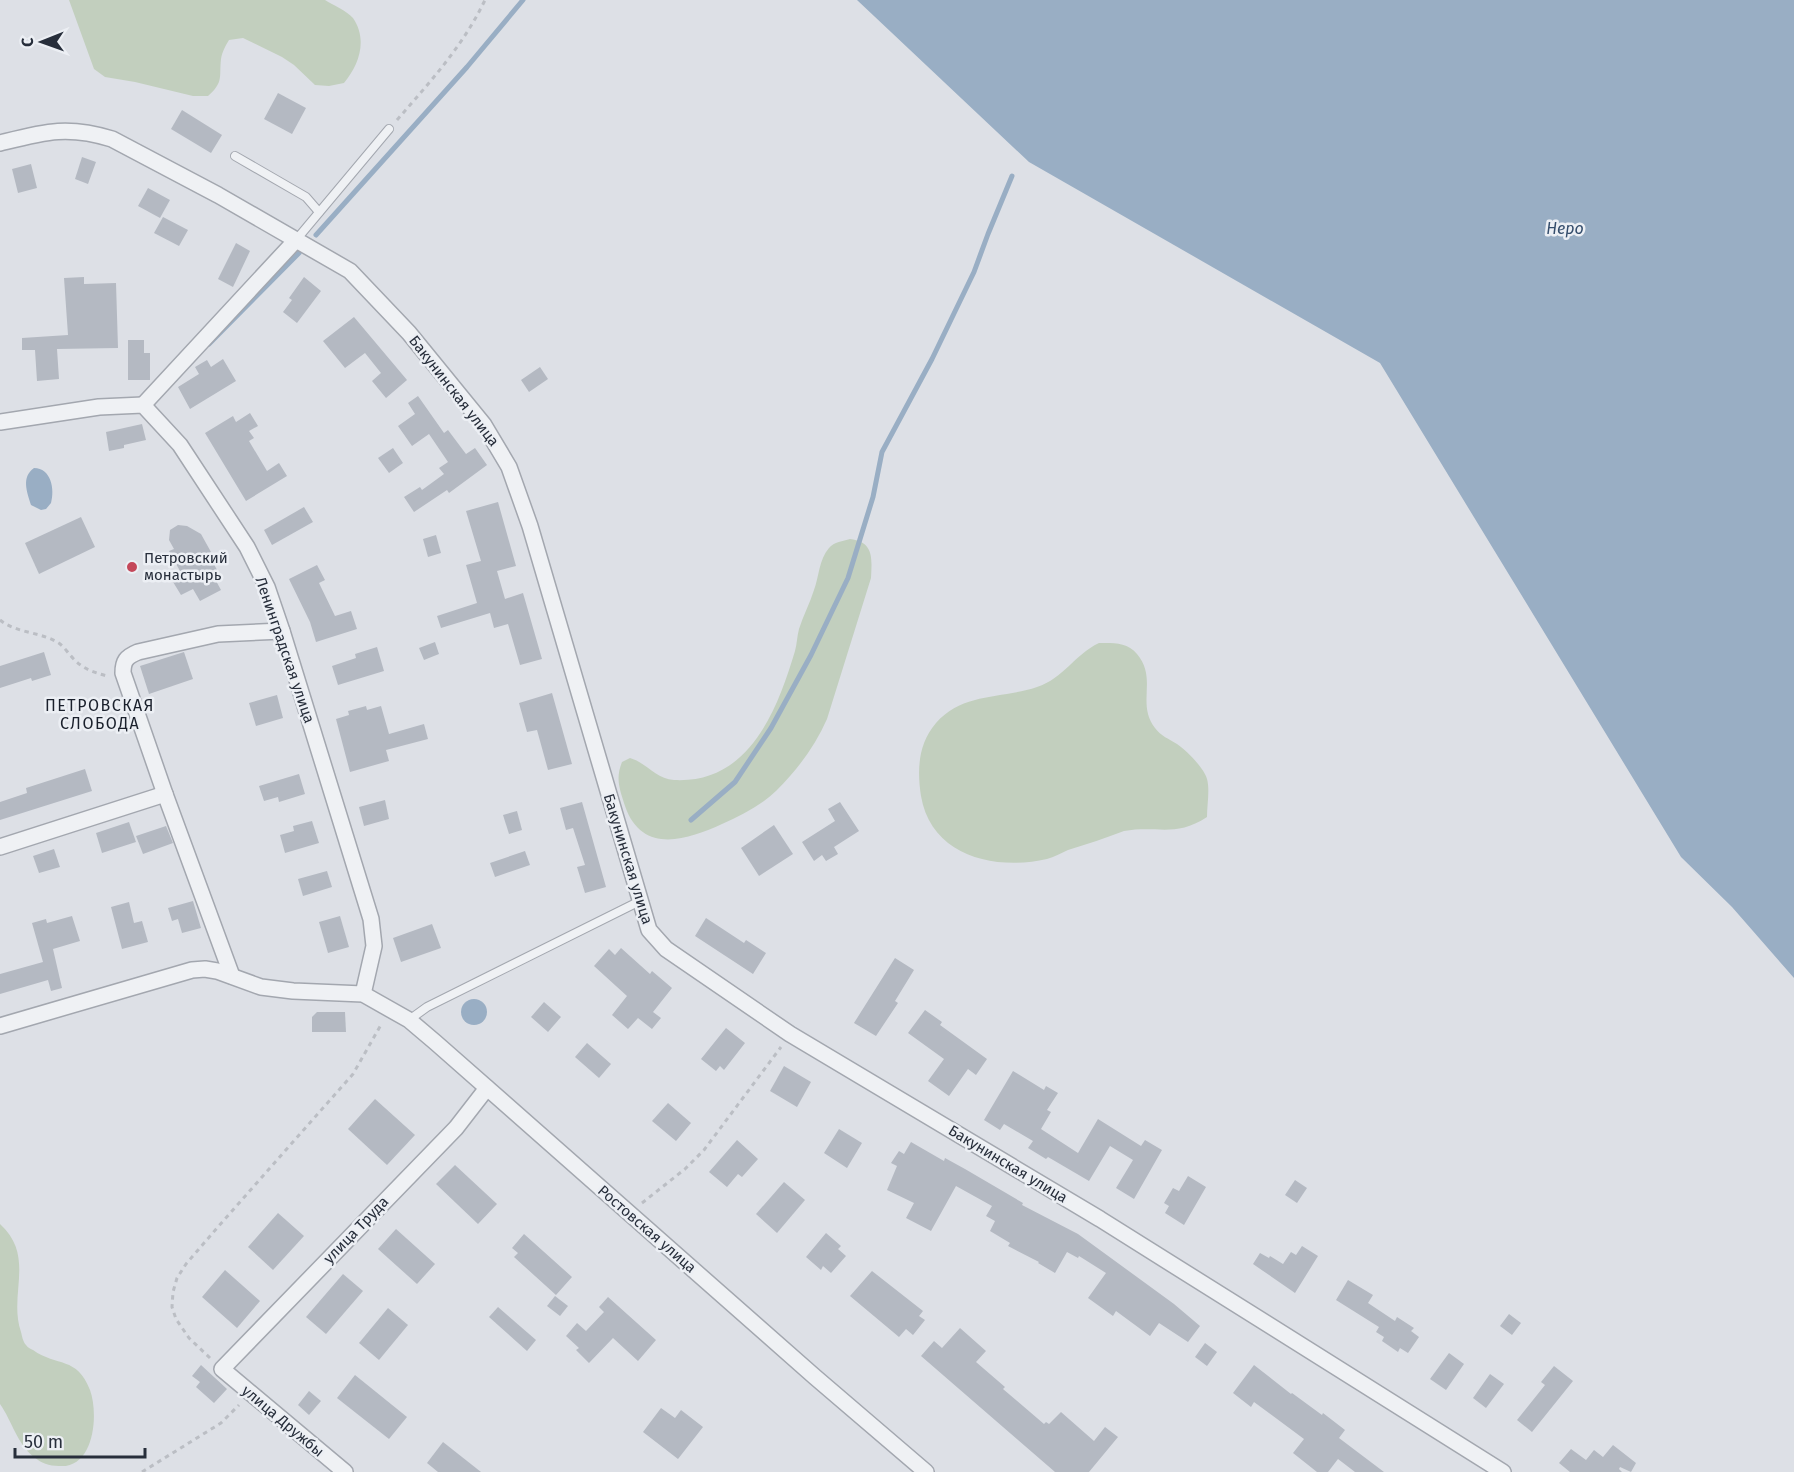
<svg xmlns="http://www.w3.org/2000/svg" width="1794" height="1472" font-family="'Fira Sans',sans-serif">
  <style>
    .green { fill: #c2cfbe }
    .water { fill: #99aec4 }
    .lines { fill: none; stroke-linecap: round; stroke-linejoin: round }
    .stream { stroke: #99aec4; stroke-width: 5 }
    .building { fill: #b4b9c2 }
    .service-casing { stroke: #a3a7af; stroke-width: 10 }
    .minor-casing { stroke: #a3a7af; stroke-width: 18 }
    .path { stroke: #bbbec4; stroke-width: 3; stroke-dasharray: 4.5 4.5; stroke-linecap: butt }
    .service { stroke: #eff1f4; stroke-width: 8 }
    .minor { stroke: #eff1f4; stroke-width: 15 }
    .poi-dot { fill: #c4485a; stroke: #eceff4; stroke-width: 2 }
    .labels { text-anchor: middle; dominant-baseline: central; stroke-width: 5; stroke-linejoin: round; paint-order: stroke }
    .street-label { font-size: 15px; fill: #272e3b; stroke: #eceff4 }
    .poi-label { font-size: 15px; fill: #272e3b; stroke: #eceff4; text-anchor: start }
    .water-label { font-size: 16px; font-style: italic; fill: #344d6c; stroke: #eceff4 }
    .neighbourhood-label { font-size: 16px; letter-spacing: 1.5px; fill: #1a202c; stroke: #eceff4 }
  </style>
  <rect width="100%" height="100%" fill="#dde0e6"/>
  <g class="green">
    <path d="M69 0H325C333 5 347 11 353 18 368 40 359 65 344 83L329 86 315 85 294 65 282 57 243 38 229 40C226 45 222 52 221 59 219 77 224 82 208 96H193L135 82 105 77 94 69Z"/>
    <path d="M850 539C874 542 872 558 871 578L827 719C815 746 798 769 777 790 762 805 742 815 722 824 687 840 642 855 625 806 620 790 615 779 622 762L630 758C647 763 656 779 674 780 749 784 777 711 795 651 797 644 797 636 799 629 803 616 810 603 814 590 819 577 819 559 829 548 834 542 843 541 850 539Z"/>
    <path d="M1099 643C1114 643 1127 642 1137 654 1158 679 1136 703 1155 728 1161 736 1169 739 1177 744 1187 751 1204 768 1207 779 1210 790 1207 805 1207 817 1175 838 1157 825 1124 831 1106 838 1087 844 1068 850 1061 853 1054 857 1047 859 995 871 931 856 921 796 917 770 918 744 936 723 963 692 1002 699 1037 687 1064 678 1074 655 1099 643Z"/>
    <path d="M0 1224C36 1257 8 1294 21 1332 22 1336 23 1342 26 1345 28 1348 31 1349 33 1350 57 1367 77 1356 90 1390 99 1415 94 1469 59 1466 49 1466 41 1463 34 1457 17 1444 12 1421 0 1404Z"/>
  </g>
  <g class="water">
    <polygon points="857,0 1794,0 1794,978 1732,907 1681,857 1380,363 1029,162"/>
    <path d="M34 468C51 468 55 489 51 503L46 509 41 510 31 505C27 492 21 477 34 468Z"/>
    <circle cx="474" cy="1012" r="13"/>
  </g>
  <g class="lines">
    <g class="stream">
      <polyline points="316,235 467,67 523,0"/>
      <polyline points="209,344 299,253"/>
      <polyline points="691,820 735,782 771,728 811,655 848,578 873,497 882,452 932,359 974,272 988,234 1012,176"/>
    </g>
  </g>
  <g class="building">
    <polygon points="278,93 306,108 292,134 264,119"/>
    <polygon points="182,110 222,135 211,153 171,129"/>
    <polygon points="82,157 96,162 88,184 75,179"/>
    <polygon points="31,164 37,188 18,193 12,169"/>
    <polygon points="148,188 170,200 160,218 138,206"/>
    <polygon points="163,217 188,230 179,246 154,233"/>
    <polygon points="236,243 250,251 233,287 218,279"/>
    <polygon points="84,277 84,284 116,283 118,348 57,349 59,379 37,381 35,350 22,350 22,338 68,335 64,278"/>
    <polygon points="304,277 321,291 297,323 283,312 292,300 289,298"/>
    <polygon points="354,317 407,380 386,398 372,381 381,373 365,353 345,368 323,341"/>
    <polygon points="128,340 144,340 144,353 150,353 150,380 128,380"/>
    <polygon points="223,359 236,381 190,409 178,387 199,374 195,367 207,360 211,367"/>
    <polygon points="540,367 548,379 529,392 521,380"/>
    <polygon points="418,396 444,433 448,430 466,454 475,448 487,465 449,493 447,490 414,512 404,497 420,487 422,490 444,474 439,468 448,462 429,434 412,446 398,426 415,414 408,403"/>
    <polygon points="250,413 258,426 249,431 254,438 249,441 267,471 279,463 287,476 246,501 205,433 233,416 236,422"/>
    <polygon points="142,424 146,440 124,445 124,448 109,451 106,432"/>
    <polygon points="393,448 403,463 389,473 378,458"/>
    <polygon points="498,502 516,566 497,571 505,599 523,593 542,659 520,665 508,624 494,628 490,613 441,628 437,616 477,603 466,565 481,561 466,511"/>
    <polygon points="304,507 313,522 272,545 264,530"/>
    <polygon points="81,517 95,547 39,574 25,543"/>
    <polygon points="178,525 187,526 201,534 211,552 208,554 220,575 215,579 221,590 200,601 193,589 181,595 170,577 180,571 169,551 174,549 169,540 170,530"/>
    <polygon points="436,535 441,553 428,557 423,539"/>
    <polygon points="317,565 325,580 319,583 335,616 351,611 357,629 316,642 310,622 289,579"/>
    <polygon points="435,642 439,654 424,660 419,648"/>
    <polygon points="377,647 384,671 338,685 332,666 356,658 355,654"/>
    <polygon points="44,652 51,675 32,681 31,678 0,688 0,666"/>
    <polygon points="184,652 193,679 149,694 140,666"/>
    <polygon points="552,693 572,764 548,770 537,730 527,732 519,703"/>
    <polygon points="277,695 283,718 256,726 249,703"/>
    <polygon points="366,706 367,710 381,706 389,734 424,724 428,739 386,750 389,761 350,772 336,719 349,715 348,711"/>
    <polygon points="85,769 92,791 0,820 0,802 27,793 26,788"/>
    <polygon points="299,774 305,794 279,802 278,797 264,801 259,786"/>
    <polygon points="385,800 389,819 364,826 359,807"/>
    <polygon points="582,802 606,887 585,893 577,867 585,865 573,828 566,830 560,808"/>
    <polygon points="840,802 859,831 834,847 838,854 826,861 822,855 814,861 802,842 835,821 828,809"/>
    <polygon points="517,811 522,830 509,834 503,815"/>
    <polygon points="312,821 319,843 285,853 280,835 294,831 293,826"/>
    <polygon points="129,822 136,842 102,853 96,833"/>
    <polygon points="774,825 793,854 759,876 741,848"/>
    <polygon points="166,826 173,843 143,854 136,836"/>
    <polygon points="54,849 60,867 39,873 33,856"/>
    <polygon points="525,851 530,865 495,877 490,863"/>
    <polygon points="327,871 332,887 303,896 298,879"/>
    <polygon points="193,901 201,928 182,933 178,919 172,921 168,908"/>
    <polygon points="129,902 134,923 142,921 148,942 122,949 111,907"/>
    <polygon points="72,916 80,941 53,949 62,988 51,991 48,980 0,994 0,974 43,962 32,923 46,919 47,923"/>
    <polygon points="340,916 349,947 328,953 319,922"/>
    <polygon points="706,918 744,943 746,940 766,953 753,974 695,936"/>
    <polygon points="432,924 441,948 401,962 393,938"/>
    <polygon points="621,948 650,974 652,971 672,988 653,1012 661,1018 652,1029 638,1018 628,1029 612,1015 627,996 594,966 609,949 615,955"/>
    <polygon points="895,958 914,970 895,1001 898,1003 876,1036 854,1023"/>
    <polygon points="544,1002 561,1017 548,1032 531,1017"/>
    <polygon points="925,1010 942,1022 940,1025 987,1059 976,1075 968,1069 949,1096 928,1081 944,1059 908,1033"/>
    <polygon points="317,1012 345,1012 346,1032 312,1032 312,1017"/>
    <polygon points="726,1028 745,1043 724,1070 720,1066 716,1071 701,1059"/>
    <polygon points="587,1043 611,1064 599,1078 575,1057"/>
    <polygon points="784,1066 811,1082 797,1107 770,1091"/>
    <polygon points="1013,1071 1044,1090 1046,1086 1058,1093 1047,1110 1051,1112 1041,1129 1078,1153 1098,1119 1141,1146 1145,1140 1162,1150 1134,1199 1116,1188 1133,1160 1110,1146 1089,1181 1048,1157 1046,1159 1028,1148 1033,1141 1004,1124 1000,1130 984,1120"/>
    <polygon points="375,1099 415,1135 387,1165 348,1129"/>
    <polygon points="668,1103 691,1123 676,1141 652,1121"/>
    <polygon points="839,1129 862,1143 847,1168 824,1153"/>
    <polygon points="737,1140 758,1159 742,1177 738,1174 727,1187 709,1172"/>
    <polygon points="911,1142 944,1161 945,1158 965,1169 1023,1203 1022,1205 1078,1234 1174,1304 1200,1326 1188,1342 1159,1323 1150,1336 1116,1311 1113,1316 1088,1298 1106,1273 1079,1256 1078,1258 1067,1252 1055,1273 1038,1263 1039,1262 1008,1246 1010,1243 990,1231 995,1221 986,1216 992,1206 956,1186 931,1231 906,1218 914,1203 887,1190 897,1166 891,1163 899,1151 904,1154"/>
    <polygon points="455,1165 497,1204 478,1224 436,1184"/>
    <polygon points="1188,1176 1206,1187 1184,1225 1165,1213 1169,1206 1164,1203 1173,1188 1179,1191"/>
    <polygon points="1295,1180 1307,1188 1297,1203 1285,1195"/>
    <polygon points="784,1182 805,1200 777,1233 756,1214"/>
    <polygon points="278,1213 304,1236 273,1270 248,1247"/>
    <polygon points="396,1229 435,1264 417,1284 378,1249"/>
    <polygon points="826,1233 841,1246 838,1249 846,1256 831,1273 823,1266 821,1270 806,1257"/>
    <polygon points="524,1234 572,1277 556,1295 514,1257 518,1253 512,1248"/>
    <polygon points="1302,1246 1318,1256 1295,1293 1253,1264 1260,1253 1269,1258 1270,1256 1283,1264 1291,1252 1296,1255"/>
    <polygon points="225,1270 260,1301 237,1328 202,1297"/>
    <polygon points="872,1271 923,1311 919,1316 925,1320 913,1335 906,1329 899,1337 850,1296"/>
    <polygon points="343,1274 363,1291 326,1334 306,1317"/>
    <polygon points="1348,1280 1373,1295 1368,1303 1395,1321 1397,1317 1414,1328 1411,1331 1419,1337 1408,1353 1400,1348 1398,1352 1382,1341 1384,1337 1376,1332 1379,1327 1336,1300"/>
    <polygon points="555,1296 568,1306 560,1316 547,1306"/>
    <polygon points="608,1297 656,1340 638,1361 613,1338 589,1363 576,1350 579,1348 566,1336 577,1323 586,1331 604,1312 599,1307"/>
    <polygon points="498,1307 536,1340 527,1351 489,1317"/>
    <polygon points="388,1308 408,1325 379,1360 359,1343"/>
    <polygon points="1509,1314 1521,1323 1512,1335 1500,1326"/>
    <polygon points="960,1328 986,1351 976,1362 1005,1387 1003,1389 1044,1424 1046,1422 1049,1424 1061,1412 1094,1441 1105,1427 1118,1437 1089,1472 1055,1472 921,1356 934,1341 942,1348"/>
    <polygon points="1205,1343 1217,1352 1207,1366 1195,1357"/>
    <polygon points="1449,1353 1464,1364 1446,1390 1430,1379"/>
    <polygon points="201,1365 227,1389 214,1403 196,1387 200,1382 192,1376"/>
    <polygon points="1254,1365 1291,1394 1292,1393 1322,1415 1323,1413 1345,1430 1339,1438 1384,1472 1355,1472 1338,1459 1328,1472 1317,1472 1293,1453 1304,1439 1254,1402 1251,1407 1233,1393"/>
    <polygon points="1554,1366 1573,1381 1532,1432 1517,1420 1545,1385 1541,1382"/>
    <polygon points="1490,1374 1504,1384 1486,1408 1473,1398"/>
    <polygon points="355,1375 407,1417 389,1439 337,1398"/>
    <polygon points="309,1391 321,1401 309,1415 298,1405"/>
    <polygon points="661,1408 675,1418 681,1410 703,1427 678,1459 643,1432"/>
    <polygon points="443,1442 481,1472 438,1472 427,1463"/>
    <polygon points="1613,1445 1636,1463 1631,1472 1620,1467 1619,1469 1622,1472 1570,1472 1559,1463 1571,1449 1586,1460 1594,1450 1603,1457"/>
  </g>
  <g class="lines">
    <defs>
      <g id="service">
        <polyline points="235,156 306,197 319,212"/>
        <polyline points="296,240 389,129"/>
        <polyline points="409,1020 427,1007 640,901"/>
      </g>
      <g id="minor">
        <path d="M0 143C44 132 67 125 112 139L218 195 350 271 409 333 484 425 509 467 530 526 649 930 666 949 790 1034 1100 1219 1503 1472"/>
        <polyline points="143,405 296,240"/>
        <polyline points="0,422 99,407 143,405 180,445 247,547 267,587 282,631 371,919 374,946 363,994"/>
        <polyline points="0,847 165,794"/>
        <path d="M232 976 165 794 123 673C123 661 126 657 138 652L218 634 282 631"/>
        <polyline points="0,1026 192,970 205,969 217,971 261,987 293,991 363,994 409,1020 435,1042 815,1377 926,1472"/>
        <polyline points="345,1472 222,1369 456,1128 487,1088"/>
      </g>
    </defs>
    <use href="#service" class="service-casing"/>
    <use href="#minor" class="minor-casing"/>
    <g class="path">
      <path d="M397 120C430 82 463 46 485 0"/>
      <path d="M0 620C16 633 40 632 57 642 63 645 67 652 71 656 81 668 92 672 107 676"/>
      <polyline points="642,1203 685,1169 704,1150 781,1047"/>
      <polyline points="210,1358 189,1338 176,1319 172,1307 173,1292 177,1278 186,1264 217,1228 353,1074 382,1023"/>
      <polyline points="142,1472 221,1423 239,1405"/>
    </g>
    <use href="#service" class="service"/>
    <use href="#minor" class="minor"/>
  </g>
  <circle class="poi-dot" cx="132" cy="567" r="6"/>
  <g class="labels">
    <g class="street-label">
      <text transform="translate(454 391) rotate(52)">Бакунинская улица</text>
      <text transform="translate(285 650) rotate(71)">Ленинградская улица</text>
      <text transform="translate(628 859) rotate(73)">Бакунинская улица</text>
      <text transform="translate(1008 1164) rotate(31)">Бакунинская улица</text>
      <text transform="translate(647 1229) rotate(41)">Ростовская улица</text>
      <text transform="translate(356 1230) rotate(-46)">улица Труда</text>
      <text transform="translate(283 1421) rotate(40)">улица Дружбы</text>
    </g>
    <g class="poi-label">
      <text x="144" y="558">Петровский<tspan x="144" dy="17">монастырь</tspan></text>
    </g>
    <g class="water-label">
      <text x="1565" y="228">Неро</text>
    </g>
    <g class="neighbourhood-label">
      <text x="100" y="705">ПЕТРОВСКАЯ<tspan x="100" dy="18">СЛОБОДА</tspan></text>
    </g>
  </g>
  <g transform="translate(42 42) rotate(269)" stroke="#eceff4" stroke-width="4.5" paint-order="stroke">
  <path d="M0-4.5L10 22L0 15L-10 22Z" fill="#272e3b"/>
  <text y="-9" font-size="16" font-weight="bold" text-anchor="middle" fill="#272e3b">С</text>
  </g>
  <path d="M15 1448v9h130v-9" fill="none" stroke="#272e3b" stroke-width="3"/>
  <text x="24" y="1448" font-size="18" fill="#272e3b" stroke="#eceff4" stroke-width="4.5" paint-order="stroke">50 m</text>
</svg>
